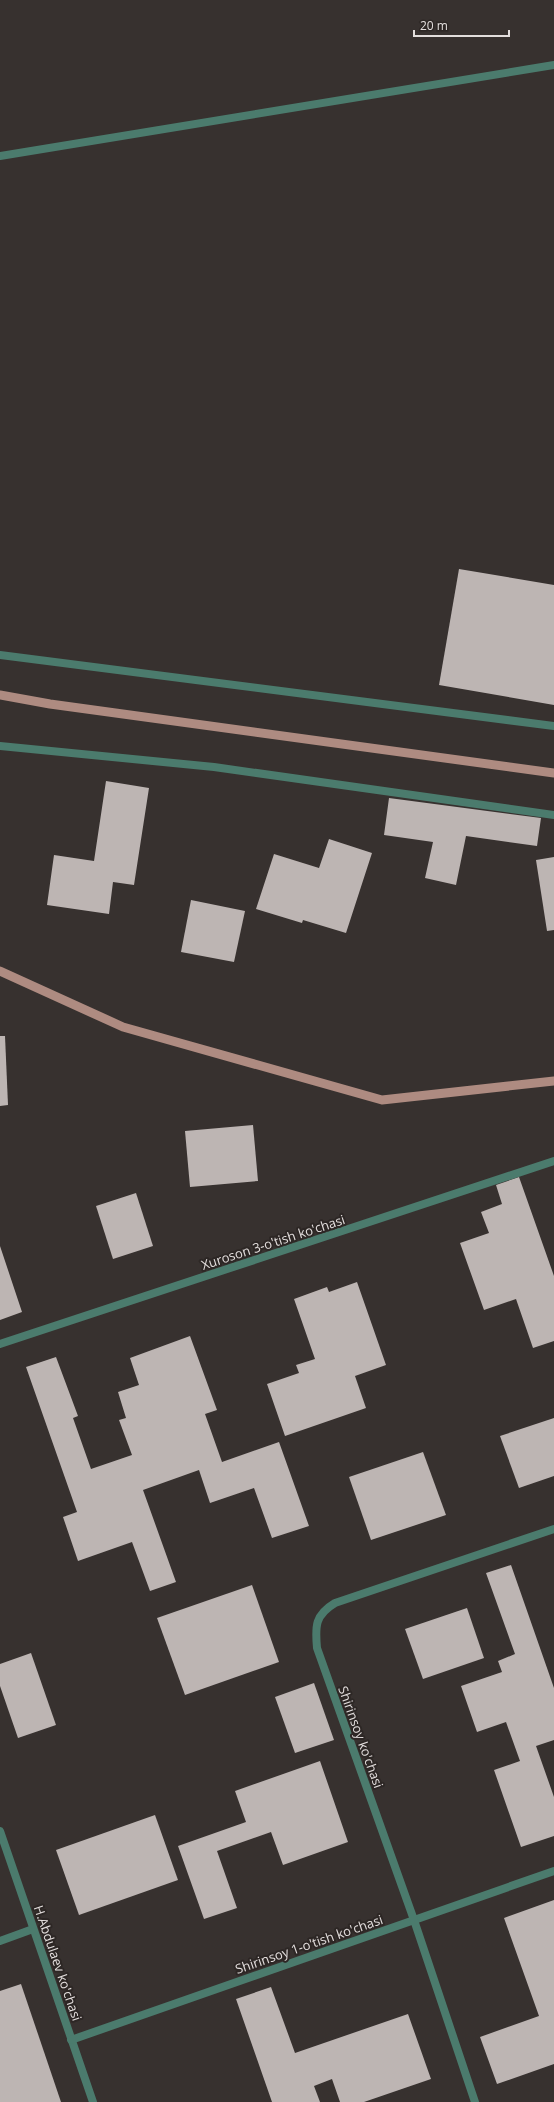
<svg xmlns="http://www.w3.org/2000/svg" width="554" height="2102" font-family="'Open Sans',sans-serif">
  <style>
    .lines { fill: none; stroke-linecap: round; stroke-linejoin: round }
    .stream { stroke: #ae8b81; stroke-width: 9 }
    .building { fill: #bdb5b3 }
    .lane { stroke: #4b7b6d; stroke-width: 8 }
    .street { stroke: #4b7b6d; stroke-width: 8 }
    .labels { text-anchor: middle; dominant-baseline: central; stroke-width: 4; stroke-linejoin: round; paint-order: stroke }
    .street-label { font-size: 13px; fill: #e3dedd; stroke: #2d2725 }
  </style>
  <rect width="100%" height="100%" fill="#37312f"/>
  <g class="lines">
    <g class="stream">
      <polyline points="0,695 50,704 554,773"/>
      <polyline points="0,971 123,1027 382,1100 554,1081"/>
    </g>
  </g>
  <g class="building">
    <polygon points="459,569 554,585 554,705 439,685"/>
    <polygon points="106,781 149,788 134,885 113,882 109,914 47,905 54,855 94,861"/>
    <polygon points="389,798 541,818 537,846 466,836 456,885 425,878 433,842 384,835"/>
    <polygon points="329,839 372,853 346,933 303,920 302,923 256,909 274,854 319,868"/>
    <polygon points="554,857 554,930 547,931 536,860"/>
    <polygon points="191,900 245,911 234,962 181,952"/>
    <polygon points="0,1036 5,1036 8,1105 0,1106"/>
    <polygon points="253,1125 258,1181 190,1187 185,1131"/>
    <polygon points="519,1177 554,1276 554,1341 533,1348 516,1299 484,1310 460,1243 489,1233 481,1212 502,1204 496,1185"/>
    <polygon points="136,1193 153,1246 113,1259 96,1206"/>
    <polygon points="0,1246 22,1312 0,1320"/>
    <polygon points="357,1282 386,1365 355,1376 366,1408 285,1436 267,1384 299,1373 296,1365 315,1359 294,1299 327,1287 329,1292"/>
    <polygon points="190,1336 217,1410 205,1414 222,1462 279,1442 309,1526 272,1538 254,1488 210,1503 199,1470 143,1490 176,1582 150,1591 132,1542 78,1561 63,1517 77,1512 26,1367 56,1357 78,1416 73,1418 91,1469 132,1455 119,1420 126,1418 118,1392 139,1385 130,1358"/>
    <polygon points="554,1418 554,1476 519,1488 500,1436"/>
    <polygon points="423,1452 446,1515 371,1540 349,1477"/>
    <polygon points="511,1565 554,1688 554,1740 536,1746 554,1797 554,1836 521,1847 494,1770 520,1761 506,1722 477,1732 461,1686 502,1672 498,1661 515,1654 486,1573"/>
    <polygon points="252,1585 279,1662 185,1695 157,1618"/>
    <polygon points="467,1608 484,1658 423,1679 405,1629"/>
    <polygon points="31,1653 56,1725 18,1738 0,1686 0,1664"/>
    <polygon points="314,1683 334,1740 295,1753 275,1697"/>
    <polygon points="320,1761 348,1842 283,1865 271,1832 217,1851 237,1908 204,1919 178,1846 246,1822 235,1791"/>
    <polygon points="155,1815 178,1880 79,1915 56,1850"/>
    <polygon points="554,1900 554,2064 497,2084 480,2037 539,2016 504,1918"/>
    <polygon points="21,1984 61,2102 0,2102 0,1991"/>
    <polygon points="271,1987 295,2053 408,2014 431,2079 364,2102 340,2102 332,2079 314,2086 320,2102 272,2102 236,1999"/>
  </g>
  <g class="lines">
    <polyline class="lane" points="0,1941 33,1929"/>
    <g class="street">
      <polyline points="0,156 554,65"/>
      <polyline points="0,655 554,726"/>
      <polyline points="0,746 214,767 554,815"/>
      <polyline points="0,1344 554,1161"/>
      <polyline points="0,1831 93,2102"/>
      <polyline points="71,2040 554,1871"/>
      <path d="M475 2102 414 1920 317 1648C315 1626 315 1615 335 1603L554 1529"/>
    </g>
  </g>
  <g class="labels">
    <g class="street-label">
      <text transform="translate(273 1242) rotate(-18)">Xuroson 3-o'tish ko'chasi</text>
      <text transform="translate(361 1737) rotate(70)">Shirinsoy ko'chasi</text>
      <text transform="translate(309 1944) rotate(-19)">Shirinsoy 1-o'tish ko'chasi</text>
      <text transform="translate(58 1963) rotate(71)">H.Abdulaev ko'chasi</text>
    </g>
  </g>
  <path d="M414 30v6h95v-6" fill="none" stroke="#e3dedd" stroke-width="2"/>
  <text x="420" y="30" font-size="12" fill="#e3dedd" stroke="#2d2725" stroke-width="3" paint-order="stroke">20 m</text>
</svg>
